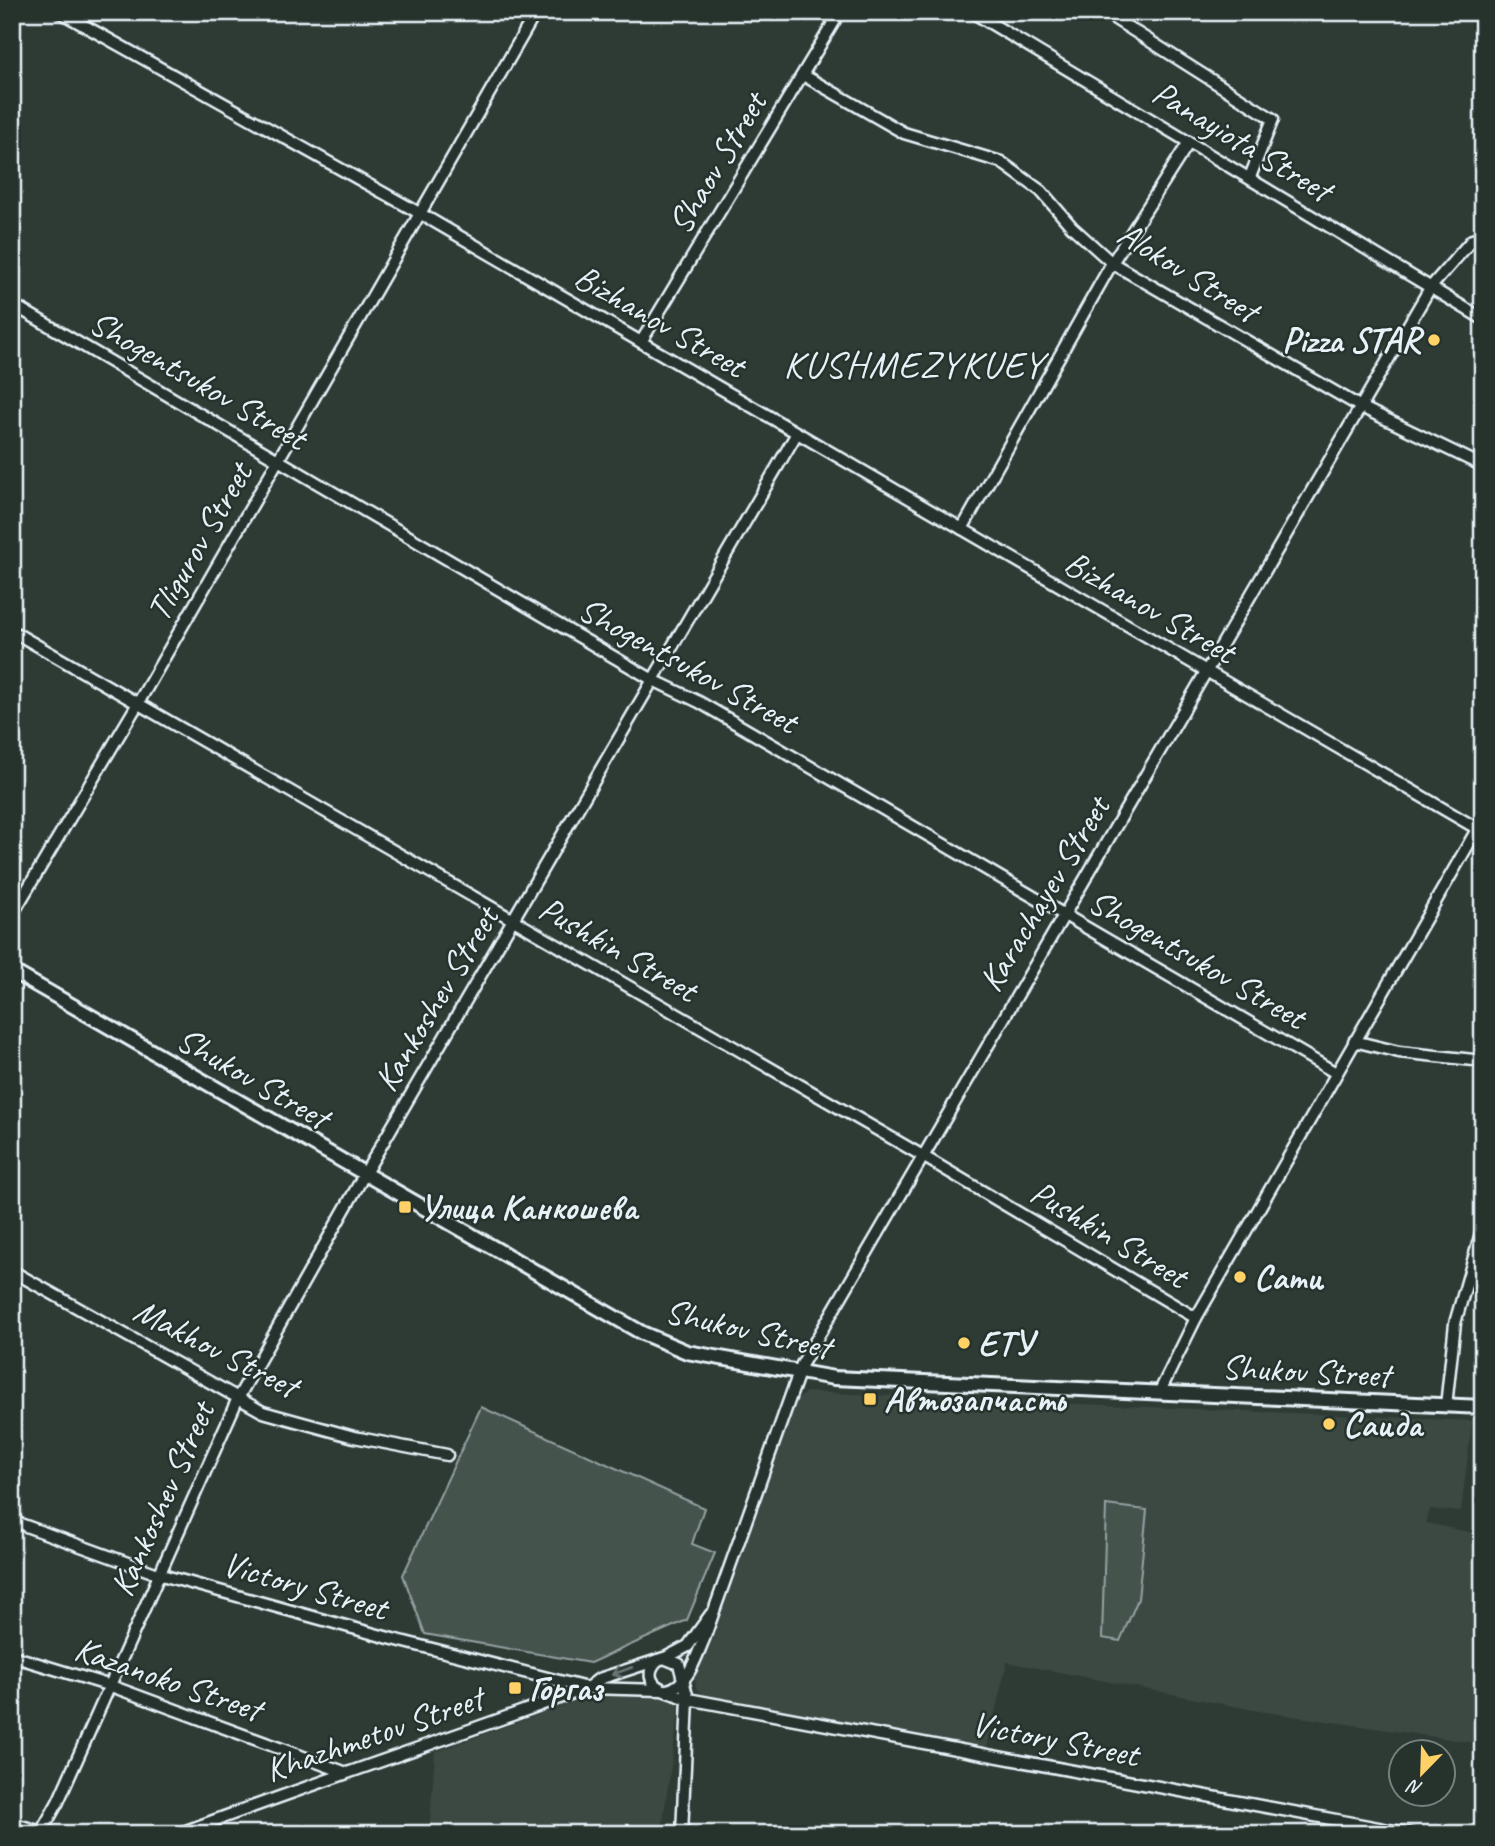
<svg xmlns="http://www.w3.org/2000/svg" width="1495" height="1846" font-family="Caveat,sans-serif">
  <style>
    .built { fill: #3b4843; fill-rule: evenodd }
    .green { fill: #45524e; stroke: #96a2a3; stroke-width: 2 }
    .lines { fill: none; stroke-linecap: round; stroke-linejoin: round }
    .minor-casing { stroke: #e8f1f8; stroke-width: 15 }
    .major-casing { stroke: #e8f1f8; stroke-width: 18 }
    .minor { stroke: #26332d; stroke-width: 10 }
    .major { stroke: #26332d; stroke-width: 12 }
    .oneway { stroke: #6a7674 }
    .poi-dot { fill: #ffd166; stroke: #26332d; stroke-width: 2.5 }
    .labels { text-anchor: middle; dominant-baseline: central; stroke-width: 5; stroke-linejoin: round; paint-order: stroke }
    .street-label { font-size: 35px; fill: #e8f1f8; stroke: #26332d }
    .poi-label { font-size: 35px; font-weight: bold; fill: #e8f1f8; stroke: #26332d; text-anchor: start }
    .quarter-label { font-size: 38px; letter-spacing: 2px; fill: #e8f1f8; stroke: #26332d }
  </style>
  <rect width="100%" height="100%" fill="#2e3b35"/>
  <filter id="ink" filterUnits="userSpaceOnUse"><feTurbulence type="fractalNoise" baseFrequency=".0143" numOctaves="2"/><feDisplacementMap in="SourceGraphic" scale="14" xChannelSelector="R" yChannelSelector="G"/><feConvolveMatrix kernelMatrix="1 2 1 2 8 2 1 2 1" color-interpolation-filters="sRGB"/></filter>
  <g filter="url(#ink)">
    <g class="built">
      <path d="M806 1392 1472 1421 1461 1512 1430 1509 1426 1523 1483 1535V1744L1259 1711 1007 1662 986 1751 703 1695 696 1688 695 1678 795 1402ZM1106 1505 1147 1510 1120 1640 1102 1637Z"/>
      <polygon points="601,1692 671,1697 680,1705 661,1834 434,1834 430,1824 435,1752"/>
    </g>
    <g class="green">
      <polygon points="481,1407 704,1508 692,1544 715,1553 687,1620 590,1663 425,1634 403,1575"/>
      <polygon points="1106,1505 1147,1510 1138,1599 1120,1641 1102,1638"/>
    </g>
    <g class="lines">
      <defs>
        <g id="minor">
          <polyline points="60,12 421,214 1483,832"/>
          <polyline points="972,12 1483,319"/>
          <polyline points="1104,12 1273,119 1250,177"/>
          <polyline points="803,75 904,133 1001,162 1041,191 1072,227 1112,263 1361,407 1483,466"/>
          <polyline points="12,304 653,680 699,702 1336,1073"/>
          <polyline points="641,342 840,12"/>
          <polyline points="962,529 1112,263 1189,142"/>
          <polyline points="12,631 921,1155 1196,1318"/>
          <polyline points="12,915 137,705 536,12"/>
          <polyline points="1354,1041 1399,1052 1483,1061"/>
          <polyline points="12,1271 263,1412 354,1437 447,1455"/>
          <polyline points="1160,1391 1196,1318 1483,819"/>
          <polyline points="1446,1406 1455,1323 1483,1226"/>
          <polyline points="12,1521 158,1574 389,1638 587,1688 662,1690 688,1699 1411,1834"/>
          <polyline points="12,1656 111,1686 344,1772"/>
          <polyline points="665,1658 688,1646 711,1614"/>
          <path d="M658 1660C647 1670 648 1683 662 1689"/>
          <path d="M667 1690C688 1686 696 1657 704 1639L802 1364 1430 288 1472 240 1483 237"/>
          <polyline points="12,1823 44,1833"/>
          <polyline points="40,1834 58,1802 238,1398 364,1175 797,433"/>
          <path d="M178 1834C314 1783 451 1738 587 1688L599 1679 664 1658 679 1664 688 1699 682 1834"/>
        </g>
        <polyline id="major" points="12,971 642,1333 687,1352 834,1378 1483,1407"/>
      </defs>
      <use href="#minor" class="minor-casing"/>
      <use href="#major" class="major-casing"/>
      <use href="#minor" class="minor"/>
      <use href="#major" class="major"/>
    </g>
    <defs><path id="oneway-shaft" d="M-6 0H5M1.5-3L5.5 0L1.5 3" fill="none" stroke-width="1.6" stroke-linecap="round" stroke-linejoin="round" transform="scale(1.75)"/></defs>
    <use class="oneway" href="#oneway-shaft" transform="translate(622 1671) rotate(160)"/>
  </g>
  <g class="poi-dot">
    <circle cx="1434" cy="340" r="7"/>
    <rect x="398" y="1200" width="14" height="14" rx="3.5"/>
    <circle cx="1240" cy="1277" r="7"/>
    <circle cx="964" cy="1343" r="7"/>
    <rect x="863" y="1392" width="14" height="14" rx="3.5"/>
    <circle cx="1329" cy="1424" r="7"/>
    <rect x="508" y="1681" width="14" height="14" rx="3.5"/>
  </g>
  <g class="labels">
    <g class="street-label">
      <text transform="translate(1242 141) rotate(31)">Panayiota Street</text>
      <text transform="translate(717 163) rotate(-59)">Shaov Street</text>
      <text transform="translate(1188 272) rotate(32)">Alokov Street</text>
      <text transform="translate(660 321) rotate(30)">Bizhanov Street</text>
      <text transform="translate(198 380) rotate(30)">Shogentsukov Street</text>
      <text transform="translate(199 542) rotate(-60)">Tligurov Street</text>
      <text transform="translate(1150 607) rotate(30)">Bizhanov Street</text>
      <text transform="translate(688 665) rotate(29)">Shogentsukov Street</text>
      <text transform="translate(1044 894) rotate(-59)">Karachayev Street</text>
      <text transform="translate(618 949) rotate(30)">Pushkin Street</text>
      <text transform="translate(1197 959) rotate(30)">Shogentsukov Street</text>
      <text transform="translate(436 999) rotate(-59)">Kankoshev Street</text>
      <text transform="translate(253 1078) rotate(30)">Shukov Street</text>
      <text transform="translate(1109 1234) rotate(31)">Pushkin Street</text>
      <text transform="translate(748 1329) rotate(13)">Shukov Street</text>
      <text transform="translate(216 1348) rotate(27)">Makhov Street</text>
      <text transform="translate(1306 1371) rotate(3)">Shukov Street</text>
      <text transform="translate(162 1499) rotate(-66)">Kankoshev Street</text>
      <text transform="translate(305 1586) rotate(16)">Victory Street</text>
      <text transform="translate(168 1679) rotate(19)">Kazanoko Street</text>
      <text transform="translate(374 1734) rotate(-19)">Khazhmetov Street</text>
      <text transform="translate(1055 1739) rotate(11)">Victory Street</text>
    </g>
    <g class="poi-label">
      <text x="1420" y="340" text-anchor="end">Pizza STAR</text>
      <text x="419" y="1207">Улица Канкошева</text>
      <text x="1254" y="1277">Сати</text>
      <text x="978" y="1343">ЕТУ</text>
      <text x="884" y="1399">Автозапчасть</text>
      <text x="1343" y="1424">Саида</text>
      <text x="529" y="1688">Горгаз</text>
    </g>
    <g class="quarter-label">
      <text x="914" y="364">KUSHMEZYKUEY</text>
    </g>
  </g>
  <rect width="1495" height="1846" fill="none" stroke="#26332d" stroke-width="42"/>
  <rect x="21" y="21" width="1453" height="1804" fill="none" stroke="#e8f1f8" stroke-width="2.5" filter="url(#ink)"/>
  <g transform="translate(1422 1773) rotate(203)"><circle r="33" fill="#26332d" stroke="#747f7e" stroke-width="2"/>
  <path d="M0-5L12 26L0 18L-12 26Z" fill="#ffd166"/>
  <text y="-10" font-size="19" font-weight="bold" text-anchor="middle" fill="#e8f1f8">N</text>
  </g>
</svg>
